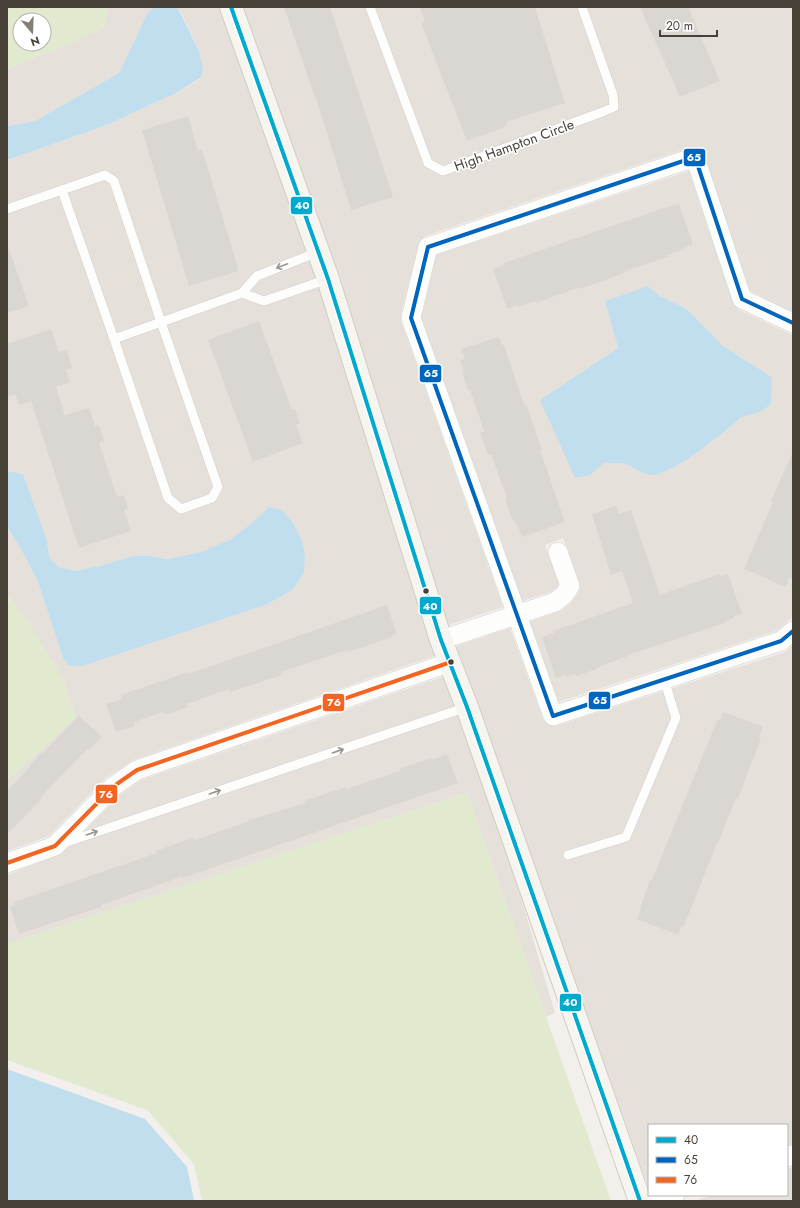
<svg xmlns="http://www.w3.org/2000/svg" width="800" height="1208" font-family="Jost,sans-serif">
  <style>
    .residential { fill: #e5e1da; fill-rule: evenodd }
    .green { fill: #e1eace; fill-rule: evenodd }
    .water { fill: #c0deed }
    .building { fill: #dad7d3 }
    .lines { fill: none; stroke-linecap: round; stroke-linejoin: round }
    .lane-casing { stroke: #d0cdca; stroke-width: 10 }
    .street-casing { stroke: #d0cdca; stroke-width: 20 }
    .secondary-casing { stroke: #d0ccc3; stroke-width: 24 }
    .lane { stroke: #fdfdfc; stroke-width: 9 }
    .street { stroke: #fdfdfc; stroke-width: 19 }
    .secondary { stroke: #f7f5f0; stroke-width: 22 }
    .bus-1-casing { stroke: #fff; stroke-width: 7 }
    .bus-2-casing { stroke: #fff; stroke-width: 7 }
    .bus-3-casing { stroke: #fff; stroke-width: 7 }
    .bus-1 { stroke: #00a9ce; stroke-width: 4 }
    .bus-2 { stroke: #0065bd; stroke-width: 4 }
    .bus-3 { stroke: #f26522; stroke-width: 4 }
    .oneway { stroke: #999690 }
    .bus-dot { fill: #484138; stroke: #fff; stroke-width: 1.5 }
    .labels { text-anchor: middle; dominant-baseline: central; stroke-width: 3; stroke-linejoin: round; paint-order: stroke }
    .street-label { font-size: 14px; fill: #484138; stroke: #fff }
    .line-badge { stroke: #fff; stroke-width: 1.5 }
    .badge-label { font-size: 11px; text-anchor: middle; font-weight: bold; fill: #fff }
  </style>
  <rect width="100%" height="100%" fill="#f2efec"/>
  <g class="residential">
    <polygon points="108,7 155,7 148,12 119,73 35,121 7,126 7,69 103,29"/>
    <polygon points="177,7 221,7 318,282 437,655 133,760 106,778 49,836 7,851 7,780 21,768 76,717 64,681 27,621 7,594 7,528 20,546 38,582 63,658 69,666 83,666 268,604 292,590 269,507 252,523 231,539 201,552 167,559 151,556 133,556 103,565 77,571 59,567 50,559 46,537 23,474 13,472 7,472 7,160 104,126 176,93 200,79 199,51 182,14"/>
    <polygon points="241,7 793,7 793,312 750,291 704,155 691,147 425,236 419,243 401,314 401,321 503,607 446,626"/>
    <path d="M689 171 733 303 739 310 793 335V617L776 631 558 702 529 622 561 611 570 604 578 593 579 583 563 538 545 545 559 584 557 587 550 592 522 601 421 318 436 255ZM648 286 660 296 687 309 723 346 772 377 762 411 740 418 724 432 678 465 645 474 624 463H604L540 400 618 348 605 301Z"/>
    <polygon points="510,628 543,719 556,726 785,652 793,645 793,1144 787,1146 787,1125 649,1125 649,1189 476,704 454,647"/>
    <polygon points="445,676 504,841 555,1013 546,1017 467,793 7,944 7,875 61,854 120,795 141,780"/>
    <polygon points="793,1167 793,1201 695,1201 712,1195 787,1195 787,1169"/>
  </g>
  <g class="green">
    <path d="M7 7H108L103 29 7 69ZM20 20H44V44H20Z"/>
    <polygon points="7,594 27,621 64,681 76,717 21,768 7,780"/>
    <polygon points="467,793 611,1201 202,1201 194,1164 150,1113 147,1110 7,1060 7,944"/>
  </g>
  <g class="water">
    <polygon points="155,7 177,7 181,14 199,51 203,70 200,78 176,93 104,126 7,160 7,126 35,121 119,73 148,12"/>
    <polygon points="648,286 660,296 687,309 723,346 772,377 771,404 762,411 740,418 724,432 699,451 678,465 657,475 645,474 624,463 604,463 590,475 575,478 540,400 618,348 605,301"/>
    <polygon points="7,472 13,472 23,474 46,537 50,559 59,567 76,571 103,565 133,556 151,556 167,559 201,552 231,539 252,523 269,507 282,510 293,523 302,541 305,557 304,573 292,590 268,604 83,666 69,666 63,658 38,582 20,547 7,527"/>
    <polygon points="7,1069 145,1119 187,1167 194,1201 7,1201"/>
  </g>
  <g class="building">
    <polygon points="284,7 330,7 393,197 351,210 316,98 315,98"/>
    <polygon points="420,7 535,7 565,103 506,122 507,126 467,141 421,23 425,22"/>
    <polygon points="640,7 688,7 720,81 680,97"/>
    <polygon points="188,116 198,151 202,149 239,271 189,286 142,130"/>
    <polygon points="679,204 693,244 684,248 685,249 667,255 668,257 625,271 626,272 600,282 580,289 580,287 536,303 535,301 519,307 518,305 507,309 493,269 504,265 504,263 670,206 670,207"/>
    <polygon points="7,249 9,249 29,306 7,313"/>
    <polygon points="259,321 292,410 295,409 300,423 296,425 303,443 253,462 208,340"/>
    <polygon points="51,329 59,352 67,350 72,368 66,370 70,382 56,387 65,415 89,408 95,426 99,425 104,441 99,443 117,497 124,495 128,509 124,510 131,531 79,548 31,401 19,405 15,394 7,397 7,344"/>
    <polygon points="499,337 502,345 504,345 524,405 526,404 542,450 540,450 565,522 522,537 518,526 517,526 514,519 512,520 505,499 507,498 491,454 488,455 480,433 484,431 470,390 468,390 462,372 464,371 460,360 465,359 461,349"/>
    <polygon points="793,451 793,579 789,578 786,587 744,569 773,502 771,501"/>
    <polygon points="616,506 619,514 631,510 660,595 719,574 720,577 728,574 742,614 734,616 734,618 725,621 725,623 628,655 628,656 596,668 597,669 576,676 575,674 566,677 566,675 556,678 542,637 554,633 553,631 633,603 622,571 611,575 592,514"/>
    <polygon points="387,605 397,634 391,636 392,637 348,652 347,650 281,672 282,675 230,692 229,689 187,704 188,707 164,715 163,712 134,722 135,726 116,732 106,704 122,699 121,695 188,672 188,674 243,655"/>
    <polygon points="723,712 763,727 759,737 761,738 738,799 736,798 718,843 717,843 684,926 682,925 678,935 637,919 641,910 640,909 650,880 652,880 714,728 718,719 720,720"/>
    <polygon points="79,716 102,737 89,750 87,749 40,798 41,799 7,834 7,791 31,766 30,765 42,752 43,753"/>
    <polygon points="447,754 458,783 183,878 183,876 101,905 101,907 19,934 10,907 15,905 14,902 157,853 156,851 183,841 195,838 195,840 249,821 249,820 305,803 304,801 346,787 346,789 400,771 399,769 431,758 431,760"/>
  </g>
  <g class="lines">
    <defs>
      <g id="lane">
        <polyline points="370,7 428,163 443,171 605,111 614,107 613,95 582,7"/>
        <polyline points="7,209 62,190"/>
        <polyline points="318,252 257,276 242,293 264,301 328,279"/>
        <polyline points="114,339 168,498 181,509 212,498 218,487 161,322 114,181 105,175 62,190 114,339 231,297 242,293"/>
        <polyline points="64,843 467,707"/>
        <polyline points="568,855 626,837 676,718 664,679"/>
      </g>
      <g id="street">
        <polyline points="793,323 742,299 695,157 428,247 411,318 553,716 781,641 793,631"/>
        <polyline points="441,640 555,602 564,595 570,586 558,552"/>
        <polyline points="7,863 55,846 114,786 137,770 451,662"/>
        <polyline points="787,1157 793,1155"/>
        <polyline points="658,1201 675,1195"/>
      </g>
      <polyline id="secondary" points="231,7 328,279 441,640 467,707 640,1201"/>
    </defs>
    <use href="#lane" class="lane-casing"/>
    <use href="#street" class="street-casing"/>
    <use href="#secondary" class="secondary-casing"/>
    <use href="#lane" class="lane"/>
    <use href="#street" class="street"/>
    <use href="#secondary" class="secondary"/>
    <defs>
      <polyline id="bus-1" points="231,7 328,279 441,640 467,707 640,1201"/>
      <polyline id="bus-2" points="793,323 742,299 695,157 428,247 411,318 553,716 781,641 793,631"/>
      <polyline id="bus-3" points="7,863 55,846 114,786 137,770 451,662"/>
    </defs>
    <use href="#bus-1" class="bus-1-casing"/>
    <use href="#bus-2" class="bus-2-casing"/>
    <use href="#bus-3" class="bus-3-casing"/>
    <use href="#bus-1" class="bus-1"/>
    <use href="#bus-2" class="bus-2"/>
    <use href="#bus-3" class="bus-3"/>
  </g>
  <defs><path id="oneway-shaft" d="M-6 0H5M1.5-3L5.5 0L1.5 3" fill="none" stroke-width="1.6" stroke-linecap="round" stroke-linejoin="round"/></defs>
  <g class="oneway">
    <use href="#oneway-shaft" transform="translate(282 266) rotate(159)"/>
    <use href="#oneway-shaft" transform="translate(338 751) rotate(-19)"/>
    <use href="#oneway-shaft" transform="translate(215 792) rotate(-19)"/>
    <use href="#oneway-shaft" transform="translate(92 833) rotate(-19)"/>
  </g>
  <g class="bus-dot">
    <circle cx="426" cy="591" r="3.5"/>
    <circle cx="451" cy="662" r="3.5"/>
  </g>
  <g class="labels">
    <g class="street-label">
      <text transform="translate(514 145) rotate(-20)">High Hampton Circle</text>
    </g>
  </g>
  <g class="line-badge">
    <rect x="683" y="148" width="23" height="19" rx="4" fill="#0065bd"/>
    <rect x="290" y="196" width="23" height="19" rx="4" fill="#00a9ce"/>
    <rect x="419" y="364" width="23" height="19" rx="4" fill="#0065bd"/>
    <rect x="419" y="596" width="23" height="19" rx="4" fill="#00a9ce"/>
    <rect x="588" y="691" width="23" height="19" rx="4" fill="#0065bd"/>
    <rect x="322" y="693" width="23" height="19" rx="4" fill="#f26522"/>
    <rect x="95" y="784" width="23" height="20" rx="4" fill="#f26522"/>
    <rect x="559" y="993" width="23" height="19" rx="4" fill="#00a9ce"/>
  </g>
  <g class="badge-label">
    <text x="694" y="161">65</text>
    <text x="302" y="209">40</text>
    <text x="431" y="377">65</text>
    <text x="430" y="610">40</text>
    <text x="600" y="704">65</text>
    <text x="334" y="706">76</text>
    <text x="106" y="798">76</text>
    <text x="570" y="1006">40</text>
  </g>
  <rect width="800" height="1208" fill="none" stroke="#484138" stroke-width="16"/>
  <rect x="648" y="1124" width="140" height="72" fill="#ffffff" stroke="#b6b3af"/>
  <rect x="656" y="1137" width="20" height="6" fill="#00a9ce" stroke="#b6b3af"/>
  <text x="684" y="1144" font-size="12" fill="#484138">40</text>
  <rect x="656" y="1157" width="20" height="6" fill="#0065bd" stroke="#b6b3af"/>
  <text x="684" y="1164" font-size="12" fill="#484138">65</text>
  <rect x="656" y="1177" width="20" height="6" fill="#f26522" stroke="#b6b3af"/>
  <text x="684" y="1184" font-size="12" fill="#484138">76</text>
  <g transform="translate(32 32) rotate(161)"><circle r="19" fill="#ffffff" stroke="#b6b3af"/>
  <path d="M0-3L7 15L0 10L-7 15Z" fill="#847e77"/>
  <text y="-6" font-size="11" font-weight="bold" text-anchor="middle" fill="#484138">N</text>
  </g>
  <path d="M660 30v6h57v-6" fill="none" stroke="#484138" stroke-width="2"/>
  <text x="666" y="30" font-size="12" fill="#484138" stroke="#ffffff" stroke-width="3" paint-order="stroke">20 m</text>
</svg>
